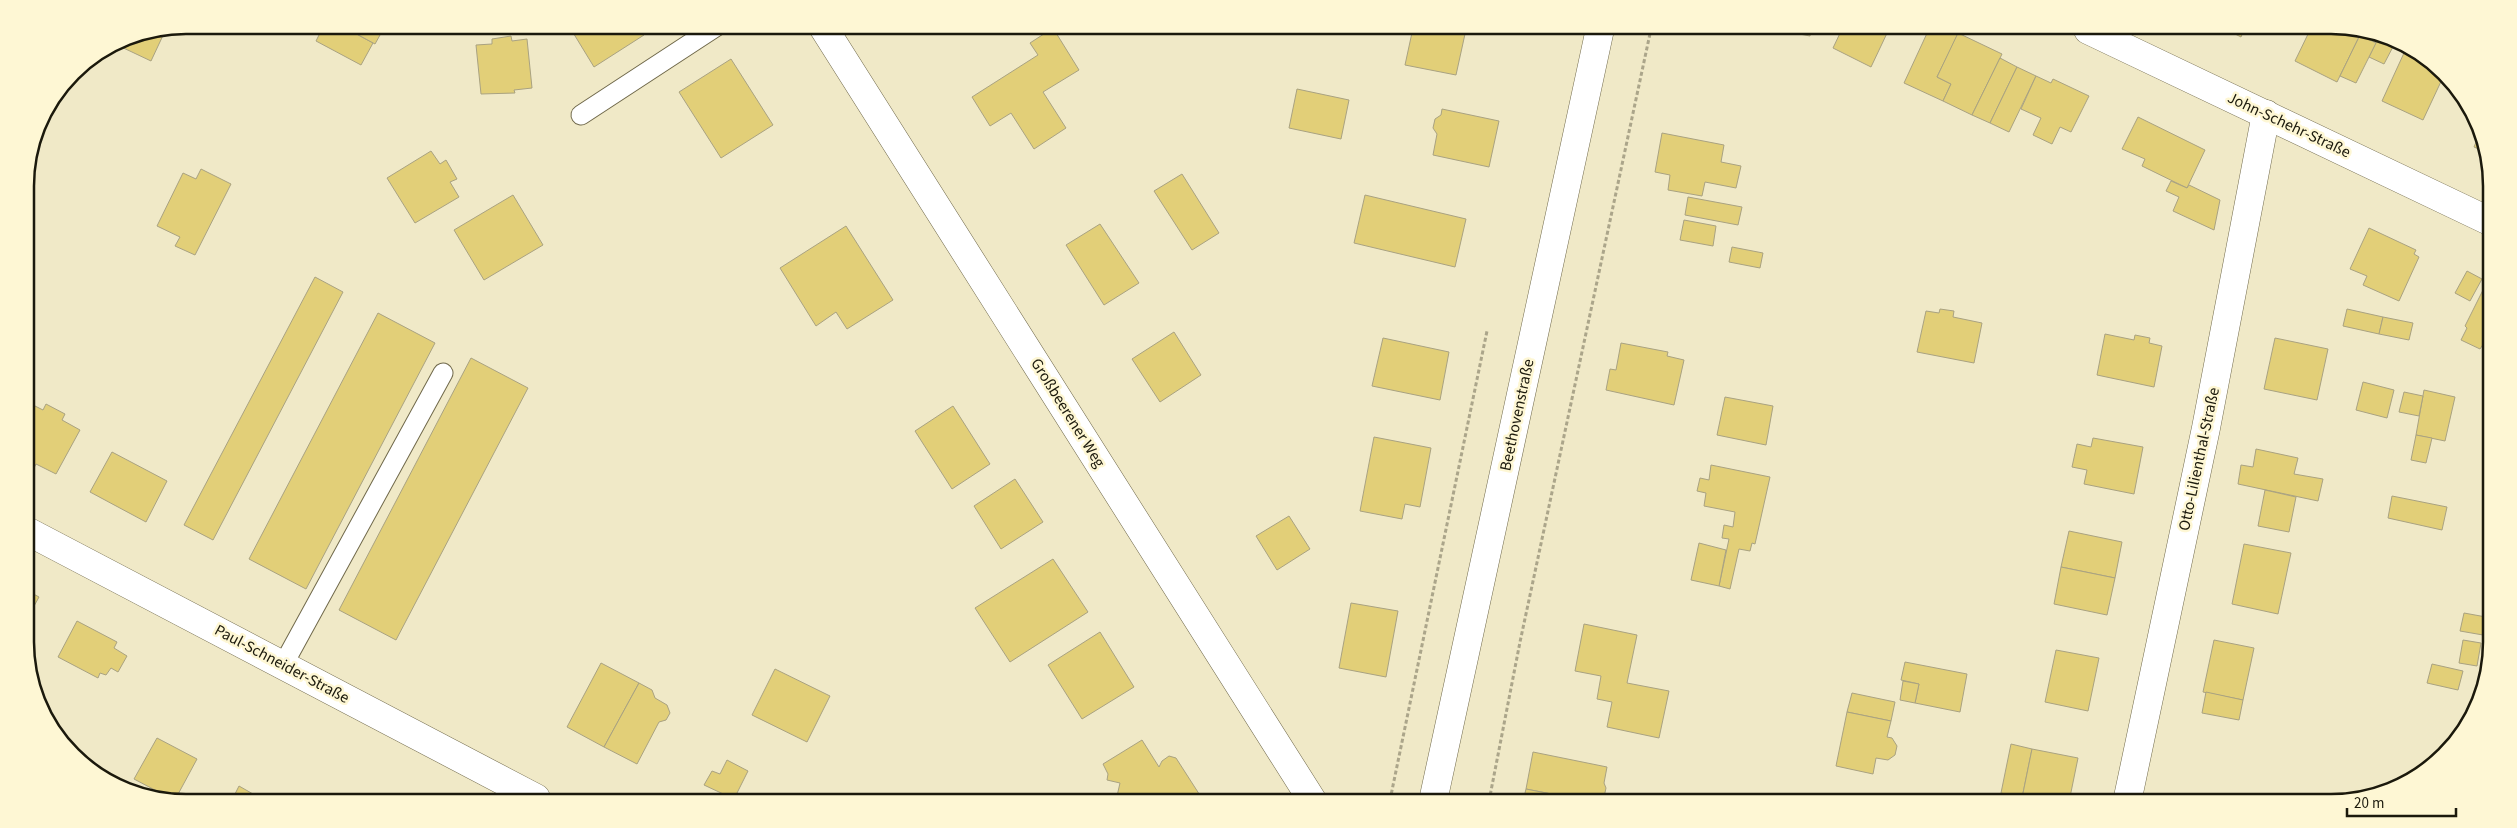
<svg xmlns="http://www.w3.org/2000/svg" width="2517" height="828" font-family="'Source Sans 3',sans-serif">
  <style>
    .building { fill: #e2cf78; stroke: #a9a281 }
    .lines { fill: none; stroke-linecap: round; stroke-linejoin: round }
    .lane-casing { stroke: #70694b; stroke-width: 21 }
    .street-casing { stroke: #70694b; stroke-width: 29 }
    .path { stroke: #aba58a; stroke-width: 3; stroke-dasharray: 4 2.5; stroke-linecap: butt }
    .lane { stroke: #fff; stroke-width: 19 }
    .street { stroke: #fff; stroke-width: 28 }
    .labels { text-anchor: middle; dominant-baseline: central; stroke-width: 5; stroke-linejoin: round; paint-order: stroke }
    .street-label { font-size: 16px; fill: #1b190c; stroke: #fef7d4 }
    .rim { fill: none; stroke: #1b190c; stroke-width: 2.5 }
  </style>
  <rect width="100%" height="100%" fill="#f0e9c7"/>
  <g class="building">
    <polygon points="324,25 340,25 373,43 361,65 316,41"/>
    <polygon points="340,25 385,26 375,44"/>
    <polygon points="569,26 638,26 644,35 594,67"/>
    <polygon points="1053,28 1079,70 1043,92 1066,128 1034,149 1011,113 990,126 972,97 1038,55 1030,43"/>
    <polygon points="1413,28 1450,28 1449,31 1465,34 1456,75 1405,65"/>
    <polygon points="166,29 151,61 115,44 125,37"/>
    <polygon points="1773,29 1811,29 1810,36"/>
    <polygon points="1842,29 1889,29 1871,67 1833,48"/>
    <polygon points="1929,29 1960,30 1937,77 1951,84 1943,101 1904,83"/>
    <polygon points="2227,30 2244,30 2241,37"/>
    <polygon points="2310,30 2350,31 2360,35 2337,82 2295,61"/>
    <polygon points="1958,33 2002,54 1972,115 1943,101 1951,84 1937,77"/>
    <polygon points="2380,34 2396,41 2384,64 2369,57"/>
    <polygon points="2360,35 2376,43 2356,83 2340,76"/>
    <polygon points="511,36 512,41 527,39 532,88 514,90 515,93 481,94 476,45 492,44 492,39"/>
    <polygon points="2404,53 2445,73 2423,120 2382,101"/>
    <polygon points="2000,58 2017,67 1990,123 1972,115"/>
    <polygon points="731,59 773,125 721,158 679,92"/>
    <polygon points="2017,67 2036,76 2009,132 1990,123"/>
    <polygon points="2036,76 2051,83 2053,79 2089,96 2071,132 2060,127 2052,144 2033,135 2041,118 2021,109"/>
    <polygon points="1297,89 1349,100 1341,139 1289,128"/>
    <polygon points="1442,109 1499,121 1489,167 1433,155 1437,134 1433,128 1435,119 1441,115"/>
    <polygon points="2138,117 2205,150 2187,188 2142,166 2145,159 2122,149"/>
    <polygon points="1662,133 1724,145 1721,162 1741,166 1736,188 1705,182 1702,196 1668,190 1670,175 1655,172"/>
    <polygon points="2479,135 2488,153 2474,147"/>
    <polygon points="431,151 440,164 446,160 457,179 450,182 459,197 415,223 387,178"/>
    <polygon points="201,169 231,184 195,255 175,246 180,237 157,226 183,173 196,179"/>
    <polygon points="1182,174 1219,233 1192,250 1154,191"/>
    <polygon points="2171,181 2187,188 2189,185 2220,200 2214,230 2173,211 2179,197 2166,191"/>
    <polygon points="513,195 543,245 484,280 454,230"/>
    <polygon points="1365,195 1466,219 1455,267 1354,243"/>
    <polygon points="1688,197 1742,207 1738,225 1685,215"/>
    <polygon points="1684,220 1716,226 1713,246 1680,240"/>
    <polygon points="1100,224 1139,283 1104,305 1066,245"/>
    <polygon points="846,226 893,300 847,329 836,312 816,326 780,268"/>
    <polygon points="2369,228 2416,250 2414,254 2419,257 2399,301 2363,285 2367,276 2350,269"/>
    <polygon points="1732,247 1763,253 1760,268 1729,262"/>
    <polygon points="2467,271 2482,279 2470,301 2455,293"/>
    <polygon points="315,277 343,292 213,540 184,525"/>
    <polygon points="2487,282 2488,337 2480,349 2461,340 2467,328 2465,326"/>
    <polygon points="1940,309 1954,311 1953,317 1982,323 1974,363 1917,352 1926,311 1939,313"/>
    <polygon points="2347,309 2383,317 2379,334 2343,326"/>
    <polygon points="378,313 435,343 306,589 249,559"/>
    <polygon points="2383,317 2413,323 2409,340 2379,334"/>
    <polygon points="1174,332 1201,375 1160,402 1132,359"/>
    <polygon points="2105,334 2134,340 2135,335 2150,338 2149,343 2162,346 2154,387 2097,375"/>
    <polygon points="1383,338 1449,352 1440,400 1372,386"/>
    <polygon points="2275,338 2328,349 2317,400 2264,389"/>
    <polygon points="1621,343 1668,352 1667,356 1684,360 1674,405 1606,390 1610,369 1616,370"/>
    <polygon points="471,358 528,388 396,640 339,610"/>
    <polygon points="2363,382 2394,390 2387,418 2356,410"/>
    <polygon points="2424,390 2455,397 2445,441 2416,435"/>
    <polygon points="2404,392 2423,396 2419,416 2399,412"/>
    <polygon points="1725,397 1773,406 1766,445 1717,435"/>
    <polygon points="27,402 43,410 46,404 65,414 62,420 80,430 56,474 36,464 33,470 27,467"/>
    <polygon points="953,406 990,464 952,489 915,431"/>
    <polygon points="2416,435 2432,438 2426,463 2411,460"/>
    <polygon points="1374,437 1431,448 1420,507 1405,504 1402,519 1360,511"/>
    <polygon points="2093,438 2143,447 2134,494 2084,484 2087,470 2072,467 2077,444 2091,447"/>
    <polygon points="2256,449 2298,458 2294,474 2323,479 2318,501 2238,484 2241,465 2253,467"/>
    <polygon points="112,452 167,481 146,522 90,492"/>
    <polygon points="1711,465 1770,477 1755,544 1752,543 1750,551 1739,549 1730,589 1719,586 1729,539 1722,538 1724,525 1733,527 1735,512 1704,506 1706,493 1697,491 1700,478 1709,480"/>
    <polygon points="1015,479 1043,522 1001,549 974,506"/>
    <polygon points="2265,490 2296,497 2289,532 2258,526"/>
    <polygon points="2392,496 2447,507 2442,530 2388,518"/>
    <polygon points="1289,516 1310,549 1277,570 1256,536"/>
    <polygon points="2069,531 2122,542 2115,578 2061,567"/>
    <polygon points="1699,543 1726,550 1719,586 1691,580"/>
    <polygon points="2244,544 2291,553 2278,614 2232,604"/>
    <polygon points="1053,559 1088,612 1010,662 975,608"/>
    <polygon points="2061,567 2115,578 2107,615 2054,604"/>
    <polygon points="28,591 39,597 28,617"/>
    <polygon points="1351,603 1398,611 1386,677 1339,668"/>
    <polygon points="2464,613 2486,617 2483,635 2460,631"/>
    <polygon points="77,621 117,642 114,648 127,656 118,672 111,668 106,675 100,673 98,678 58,657"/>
    <polygon points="1584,624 1637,635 1627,683 1669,691 1659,738 1607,727 1612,702 1597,699 1601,676 1575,671"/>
    <polygon points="1100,632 1134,687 1082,719 1048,665"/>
    <polygon points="2214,640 2254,648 2243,700 2203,692"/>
    <polygon points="2463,640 2481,643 2477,666 2459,663"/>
    <polygon points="2056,650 2099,658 2088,711 2045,702"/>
    <polygon points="1905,662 1967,674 1960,712 1915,703 1919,684 1901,680"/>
    <polygon points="601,663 639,683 604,747 567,727"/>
    <polygon points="2432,664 2463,671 2458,690 2427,683"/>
    <polygon points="775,669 830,696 807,742 752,715"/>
    <polygon points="1903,681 1919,684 1915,703 1900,700"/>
    <polygon points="639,683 652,690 655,698 667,705 670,713 666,720 659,722 637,764 604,747"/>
    <polygon points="2206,692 2243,700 2239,720 2202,713"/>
    <polygon points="1852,693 1895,702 1891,721 1847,712"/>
    <polygon points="1847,712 1891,721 1887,737 1892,738 1897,746 1895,755 1888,760 1876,758 1873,774 1836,766"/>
    <polygon points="157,738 197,759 176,798 170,798 134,779"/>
    <polygon points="1142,740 1159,767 1162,761 1169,756 1176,758 1203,800 1119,800 1117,796 1120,783 1107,780 1108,774 1103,764"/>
    <polygon points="2011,744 2032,749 2022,798 2001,793"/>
    <polygon points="2032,749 2078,758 2069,802 2044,802 2022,798"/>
    <polygon points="1533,752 1607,767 1604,783 1606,788 1604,797 1600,801 1587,801 1526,789"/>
    <polygon points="727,760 748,771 734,799 704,785 712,771 720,774"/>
    <polygon points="239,786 260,798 233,798"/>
    <polygon points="1526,789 1587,801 1523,801"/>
    <polygon points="2022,798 2044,802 2022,802"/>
  </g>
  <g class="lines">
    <defs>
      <g id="lane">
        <polyline points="581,115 717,26"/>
        <polyline points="283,665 443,373"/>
      </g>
      <g id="street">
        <polyline points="823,27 1312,800"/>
        <polyline points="2088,30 2489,221"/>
        <polyline points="27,531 536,798"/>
        <polyline points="1433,801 1600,29"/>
        <polyline points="2127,802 2206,428 2266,114"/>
      </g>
    </defs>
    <use href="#lane" class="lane-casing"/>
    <use href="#street" class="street-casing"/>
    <g class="path">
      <polyline points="1390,800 1487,331"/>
      <polyline points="1489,801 1520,642 1651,29"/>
    </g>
    <use href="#lane" class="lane"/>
    <use href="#street" class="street"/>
  </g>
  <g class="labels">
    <g class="street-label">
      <text transform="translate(2289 125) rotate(25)">John-Schehr-Straße</text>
      <text transform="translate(1068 413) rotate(58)">Großbeerener Weg</text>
      <text transform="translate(1517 415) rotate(-78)">Beethovenstraße</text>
      <text transform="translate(2199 459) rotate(-78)">Otto-Lilienthal-Straße</text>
      <text transform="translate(282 664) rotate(28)">Paul-Schneider-Straße</text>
    </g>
  </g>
  <path d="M0 0H2517V828H0ZM186 34H2331A152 152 0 0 1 2483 186V642A152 152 0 0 1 2331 794H186A152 152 0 0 1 34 642V186A152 152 0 0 1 186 34Z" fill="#fef7d4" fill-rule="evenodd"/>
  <path class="rim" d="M186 34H2331A152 152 0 0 1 2483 186V642A152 152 0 0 1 2331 794H186A152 152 0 0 1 34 642V186A152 152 0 0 1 186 34Z"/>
  <path d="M2347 808v8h109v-8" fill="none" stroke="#1b190c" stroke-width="2.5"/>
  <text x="2354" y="808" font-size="15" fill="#1b190c" stroke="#fef7d4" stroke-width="4" paint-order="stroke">20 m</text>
</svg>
